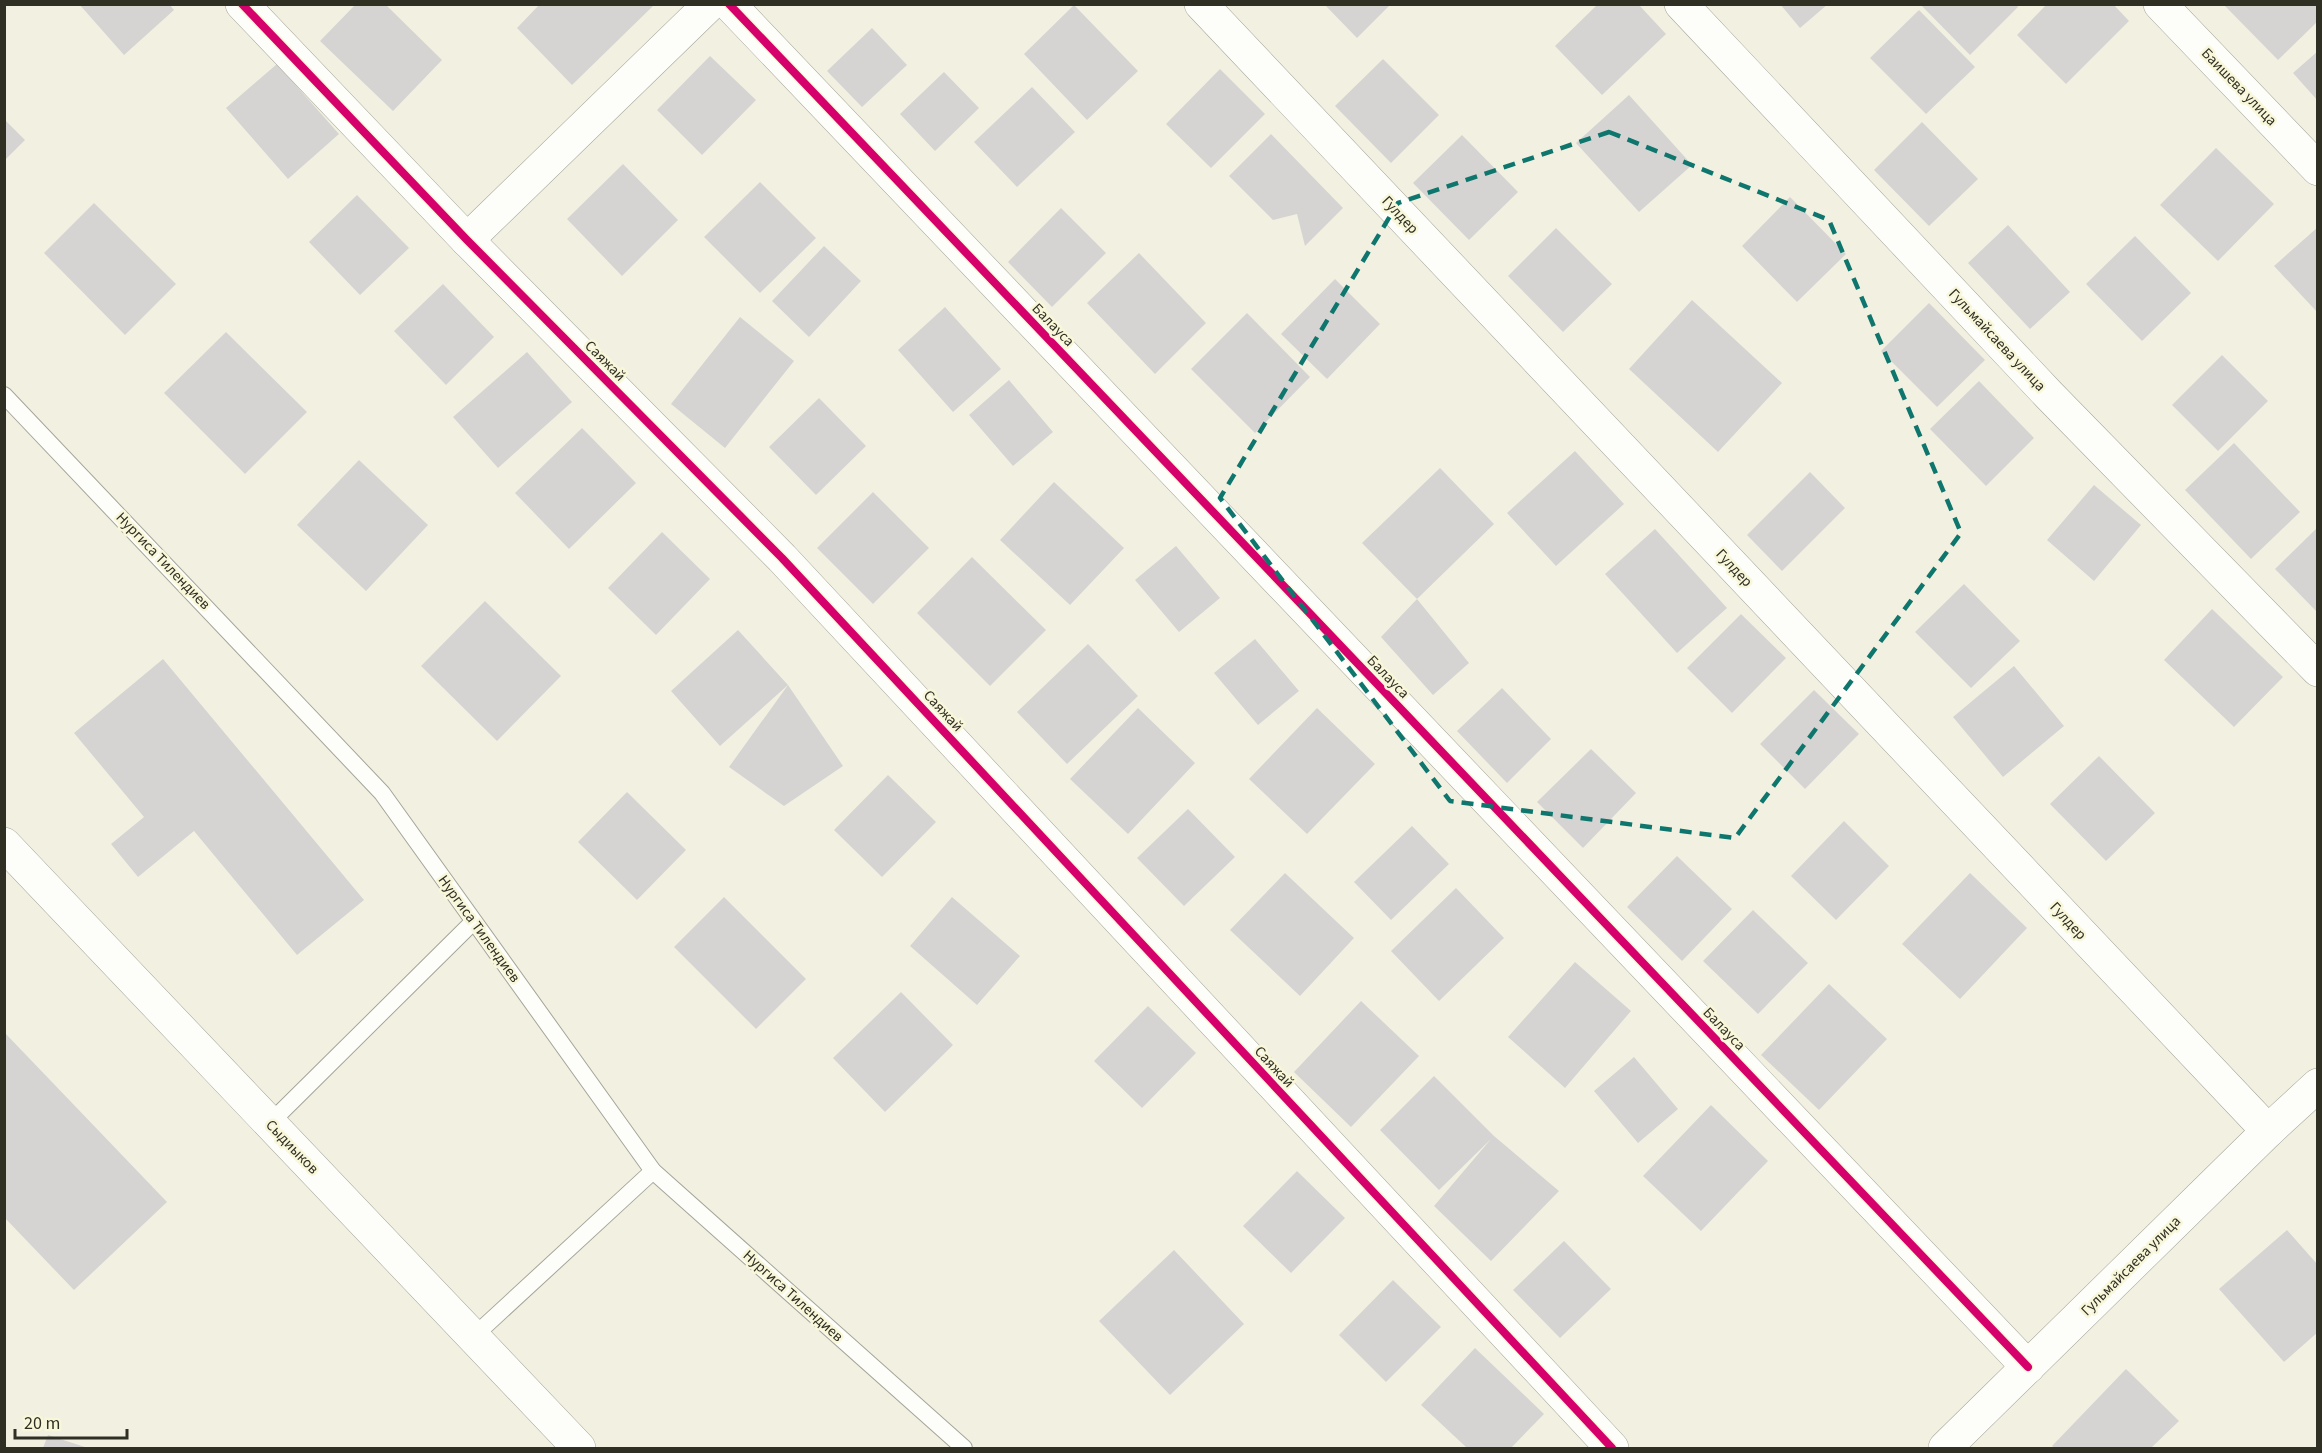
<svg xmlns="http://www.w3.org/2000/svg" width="2322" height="1453" font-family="'Source Sans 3',sans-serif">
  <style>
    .building { fill: #d5d4d2 }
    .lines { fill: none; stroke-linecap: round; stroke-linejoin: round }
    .service-casing { stroke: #a6a599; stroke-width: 18 }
    .minor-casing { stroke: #a6a599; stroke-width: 34 }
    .tertiary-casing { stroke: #a6a599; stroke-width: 34 }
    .service { stroke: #fdfdfa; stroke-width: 16 }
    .minor { stroke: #fdfdfa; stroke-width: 33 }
    .tertiary { stroke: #fdfdfa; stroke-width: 33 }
    .cycleway-casing { stroke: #f9f7da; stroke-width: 11 }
    .cycleway { stroke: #d6006c; stroke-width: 8 }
    .marked { fill: none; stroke: #0f766e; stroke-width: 4.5; stroke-dasharray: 12 8; stroke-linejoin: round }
    .labels { text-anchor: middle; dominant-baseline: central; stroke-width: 5; stroke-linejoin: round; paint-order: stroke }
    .street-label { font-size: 15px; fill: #302f24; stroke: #f9f7da }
  </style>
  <rect width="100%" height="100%" fill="#f2f1e1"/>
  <g class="building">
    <polygon points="79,4 169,4 174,10 124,55"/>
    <polygon points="356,4 385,4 442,60 393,111 320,41"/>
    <polygon points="540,4 651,4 653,6 572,85 517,28"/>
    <polygon points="1324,4 1391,4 1357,38"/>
    <polygon points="1598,4 1638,4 1666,34 1602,95 1555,46"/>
    <polygon points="1780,4 1828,4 1800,28"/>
    <polygon points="1920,4 2016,4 2018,7 1970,55"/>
    <polygon points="2047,4 2113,4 2129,21 2066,84 2017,35"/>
    <polygon points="2223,4 2318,4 2318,21 2278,60"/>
    <polygon points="1074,5 1138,71 1087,120 1024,54"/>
    <polygon points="1919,10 1975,67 1926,114 1870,58"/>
    <polygon points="872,28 907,65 862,107 827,71"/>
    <polygon points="2318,51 2318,101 2293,73"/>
    <polygon points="710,56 756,100 702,155 657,110"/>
    <polygon points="1383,59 1439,115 1391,163 1335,106"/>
    <polygon points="277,64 339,134 288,179 226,108"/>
    <polygon points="1220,69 1265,114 1211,168 1166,124"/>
    <polygon points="944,72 979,108 935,151 900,114"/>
    <polygon points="1032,87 1075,132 1017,187 974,142"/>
    <polygon points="1629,95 1692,165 1639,212 1576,143"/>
    <polygon points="4,119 25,140 4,161"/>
    <polygon points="1922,122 1978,179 1929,226 1874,170"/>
    <polygon points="1271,134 1343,208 1305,246 1297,214 1273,220 1229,176"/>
    <polygon points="1462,135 1518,192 1469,240 1413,183"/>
    <polygon points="2216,148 2274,204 2218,261 2160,205"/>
    <polygon points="623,164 678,220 622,276 567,219"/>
    <polygon points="760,182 816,238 760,293 704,237"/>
    <polygon points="357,195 409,248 360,295 309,242"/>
    <polygon points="1790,197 1846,254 1797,302 1742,246"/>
    <polygon points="94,203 176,284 125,335 44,253"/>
    <polygon points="1061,208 1106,253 1052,307 1008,262"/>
    <polygon points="2008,225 2070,292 2030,329 1968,263"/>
    <polygon points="2318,227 2318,313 2274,266"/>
    <polygon points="1556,228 1612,284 1563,332 1508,276"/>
    <polygon points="2135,236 2191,293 2142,341 2086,284"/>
    <polygon points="824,246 861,281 809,337 772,301"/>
    <polygon points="1139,253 1206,323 1155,374 1087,303"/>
    <polygon points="1335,279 1380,324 1327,379 1281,334"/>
    <polygon points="443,284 494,337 446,385 394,331"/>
    <polygon points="1692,300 1782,383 1718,452 1629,369"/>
    <polygon points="1929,303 1985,360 1937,407 1881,351"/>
    <polygon points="945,307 1001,369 953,412 898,350"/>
    <polygon points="1247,313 1310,377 1255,433 1191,369"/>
    <polygon points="740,317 794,361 725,448 671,404"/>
    <polygon points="226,332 307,412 245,474 164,393"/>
    <polygon points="527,352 572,402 498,468 453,417"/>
    <polygon points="2222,355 2268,401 2218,451 2172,405"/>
    <polygon points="1009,380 1053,432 1013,466 969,415"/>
    <polygon points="1979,381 2034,438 1986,486 1930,429"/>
    <polygon points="819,398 866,446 816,495 769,447"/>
    <polygon points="582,428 636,483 569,549 515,493"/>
    <polygon points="2234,443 2300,512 2251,559 2185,490"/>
    <polygon points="1575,451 1624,504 1556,566 1507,513"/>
    <polygon points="359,460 428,525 366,591 297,525"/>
    <polygon points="1440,468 1494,524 1417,599 1362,543"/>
    <polygon points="1810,472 1845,508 1782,571 1747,535"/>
    <polygon points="1054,482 1124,548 1070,605 1000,540"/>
    <polygon points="2094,485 2141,525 2094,581 2047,540"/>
    <polygon points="873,492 929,548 873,604 817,548"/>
    <polygon points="2318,527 2318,613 2275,569"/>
    <polygon points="1655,529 1727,608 1677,653 1605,574"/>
    <polygon points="662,532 710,579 656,635 608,588"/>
    <polygon points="1176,546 1220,598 1179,632 1135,580"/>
    <polygon points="972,557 1046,630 990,686 917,613"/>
    <polygon points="1964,584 2020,641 1971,688 1915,632"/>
    <polygon points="1417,599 1469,663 1433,695 1381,637"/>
    <polygon points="485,601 561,676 497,741 421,666"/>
    <polygon points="2212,609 2283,677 2234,727 2164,660"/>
    <polygon points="1741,614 1786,658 1732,713 1687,668"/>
    <polygon points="738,630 788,685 720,746 671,691"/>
    <polygon points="1255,639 1299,691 1258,725 1214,673"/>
    <polygon points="1088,644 1138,696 1067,764 1017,712"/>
    <polygon points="163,659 364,900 297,955 194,831 138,877 111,844 144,817 74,733"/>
    <polygon points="2014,666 2064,726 2003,777 1953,717"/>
    <polygon points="788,685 843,766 784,806 729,767"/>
    <polygon points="1502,688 1551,739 1507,783 1457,731"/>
    <polygon points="1814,690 1859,734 1805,789 1760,744"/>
    <polygon points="1138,708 1195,763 1128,834 1070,779"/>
    <polygon points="1317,708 1375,764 1307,834 1249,779"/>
    <polygon points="1591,749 1636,793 1583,848 1537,802"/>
    <polygon points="2099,756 2155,813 2106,861 2050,804"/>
    <polygon points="888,775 936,822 882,877 834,830"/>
    <polygon points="627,792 686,850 637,900 578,842"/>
    <polygon points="1188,809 1235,857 1184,906 1137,858"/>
    <polygon points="1844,821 1889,866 1836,920 1791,876"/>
    <polygon points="1412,826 1449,864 1391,920 1354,882"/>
    <polygon points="1677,856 1732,909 1682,961 1627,907"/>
    <polygon points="1285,873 1354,938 1300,996 1230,930"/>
    <polygon points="1970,873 2027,928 1960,999 1902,944"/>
    <polygon points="1456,888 1504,938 1439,1001 1391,951"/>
    <polygon points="724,897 806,979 756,1029 674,947"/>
    <polygon points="952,897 1020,956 977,1005 910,946"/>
    <polygon points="1753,910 1808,963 1758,1014 1703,961"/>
    <polygon points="1575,962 1631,1011 1565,1088 1508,1037"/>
    <polygon points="1829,984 1887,1039 1819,1110 1761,1055"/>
    <polygon points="901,992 953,1045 885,1112 833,1058"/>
    <polygon points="1361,1001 1419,1056 1351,1127 1294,1072"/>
    <polygon points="1148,1006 1196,1053 1142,1108 1094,1061"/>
    <polygon points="4,1032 167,1202 74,1290 4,1217"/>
    <polygon points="1634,1057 1678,1109 1638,1143 1594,1091"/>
    <polygon points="1434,1076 1494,1136 1559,1191 1491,1261 1434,1206 1491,1139 1439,1190 1380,1130"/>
    <polygon points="1711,1105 1768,1161 1701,1231 1643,1176"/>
    <polygon points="1297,1171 1345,1218 1291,1273 1243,1226"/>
    <polygon points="2287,1230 2318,1265 2318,1332 2284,1362 2219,1289"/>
    <polygon points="1564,1241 1611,1289 1560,1338 1513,1290"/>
    <polygon points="1174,1250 1244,1324 1170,1395 1099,1321"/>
    <polygon points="1393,1280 1441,1327 1386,1382 1339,1335"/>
    <polygon points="1475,1348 1544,1414 1511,1448 1467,1448 1421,1405"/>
    <polygon points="2126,1369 2179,1421 2151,1448 2055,1448 2052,1446"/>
    <polygon points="48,1435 88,1448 43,1448"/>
  </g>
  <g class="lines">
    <defs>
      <g id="service">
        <polyline points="4,395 382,793 653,1171 964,1448"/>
        <polyline points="270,1123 473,922"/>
        <polyline points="473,1337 653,1171"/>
      </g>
      <g id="minor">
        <polyline points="242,4 467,240 782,558 1612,1448"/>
        <polyline points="729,4 2028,1367"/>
        <polyline points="1201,4 2268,1131"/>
        <polyline points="1681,4 2049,395 2318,670"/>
        <polyline points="2160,4 2318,169"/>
        <polyline points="467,240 710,4"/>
        <polyline points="1945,1448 2268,1131 2318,1085"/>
      </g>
      <polyline id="tertiary" points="4,844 579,1448"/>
    </defs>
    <use href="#service" class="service-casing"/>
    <use href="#minor" class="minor-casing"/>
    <use href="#tertiary" class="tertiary-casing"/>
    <use href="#service" class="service"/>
    <use href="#minor" class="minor"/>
    <use href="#tertiary" class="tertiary"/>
    <defs>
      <g id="cycleway">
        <polyline points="242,4 467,240 782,558 1612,1448"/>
        <polyline points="729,4 2028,1367"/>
      </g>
    </defs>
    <use href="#cycleway" class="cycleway-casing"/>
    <use href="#cycleway" class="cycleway"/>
  </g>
  <path class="marked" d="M1609 132 1829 220 1961 533 1735 838 1450 801 1220 498 1398 203Z"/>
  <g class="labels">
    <g class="street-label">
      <text transform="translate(2239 87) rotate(46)">Баишева улица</text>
      <text transform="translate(1400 215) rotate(47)">Гулдер</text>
      <text transform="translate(1053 325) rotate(46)">Балауса</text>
      <text transform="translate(1997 340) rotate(47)">Гульмайсаева улица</text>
      <text transform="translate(605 361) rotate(45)">Саяжай</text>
      <text transform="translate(163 561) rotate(46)">Нургиса Тилендиев</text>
      <text transform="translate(1734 568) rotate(47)">Гулдер</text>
      <text transform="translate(1388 677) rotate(46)">Балауса</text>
      <text transform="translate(943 711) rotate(47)">Саяжай</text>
      <text transform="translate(2068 921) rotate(47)">Гулдер</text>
      <text transform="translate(479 929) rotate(54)">Нургиса Тилендиев</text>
      <text transform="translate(1724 1029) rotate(46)">Балауса</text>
      <text transform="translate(1274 1067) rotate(47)">Саяжай</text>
      <text transform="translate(292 1147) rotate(46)">Сыдиыков</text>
      <text transform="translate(2131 1266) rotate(-45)">Гульмайсаева улица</text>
      <text transform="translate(793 1296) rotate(42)">Нургиса Тилендиев</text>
    </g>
  </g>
  <rect width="2322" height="1453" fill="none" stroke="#302f24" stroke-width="12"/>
  <path d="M15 1429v9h112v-9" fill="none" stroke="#302f24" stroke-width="3"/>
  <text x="24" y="1429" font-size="18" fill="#302f24" stroke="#f9f7da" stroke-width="4.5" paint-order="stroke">20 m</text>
</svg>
